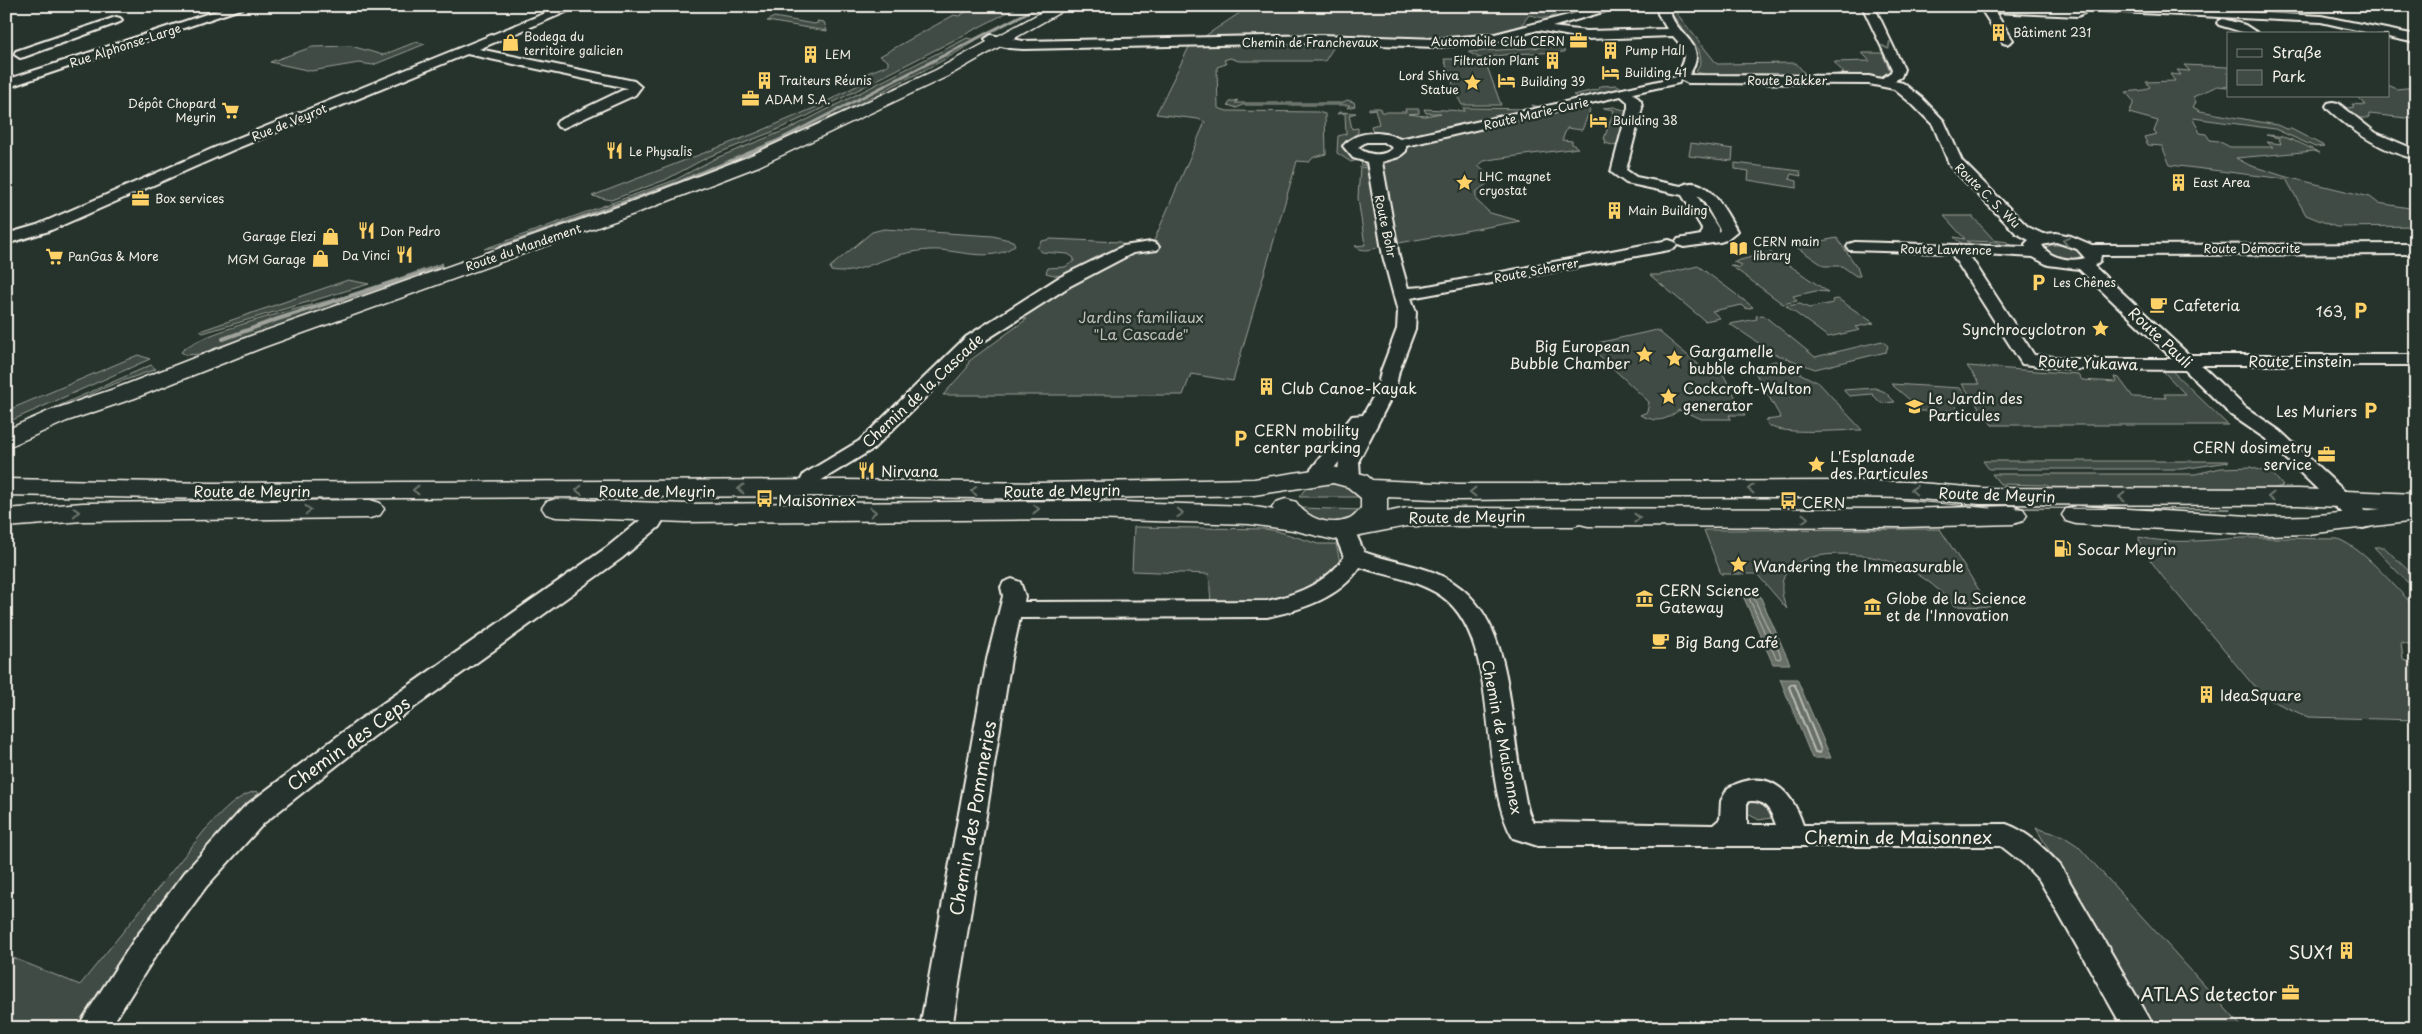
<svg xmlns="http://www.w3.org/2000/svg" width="2422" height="1034" font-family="'Playpen Sans',sans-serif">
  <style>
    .green { fill: #414b45; stroke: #9a9e96 }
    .water { fill: #676f68; stroke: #9fa39b }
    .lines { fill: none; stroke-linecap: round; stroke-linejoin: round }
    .shore-far1 { stroke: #bcbdb5; stroke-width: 1 }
    .shore { stroke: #bcbdb5; stroke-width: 2 }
    .stream-far1 { stroke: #9fa39b; stroke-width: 3 }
    .stream { stroke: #9fa39b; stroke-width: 4 }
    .minor-casing { stroke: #f4f1e8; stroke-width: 4 }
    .secondary-casing { stroke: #f4f1e8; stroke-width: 3 }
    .primary-casing { stroke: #f4f1e8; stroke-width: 3 }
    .minor { fill: #26332d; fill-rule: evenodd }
    .secondary { fill: #26332d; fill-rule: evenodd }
    .primary { fill: #26332d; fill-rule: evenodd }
    .tram { stroke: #f4f1e8; stroke-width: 1 }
    .oneway { stroke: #6e766e }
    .labels { text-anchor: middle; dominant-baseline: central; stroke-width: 5; stroke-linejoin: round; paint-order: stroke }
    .far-poi-label { font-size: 12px; fill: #f4f1e8; stroke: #26332d; text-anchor: start }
    .far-street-label { font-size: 12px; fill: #f4f1e8; stroke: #26332d }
    .poi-label { font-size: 15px; fill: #f4f1e8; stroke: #26332d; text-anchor: start }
    .park-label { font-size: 15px; fill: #bebfb7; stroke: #26332d }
    .street-label { font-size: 15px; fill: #f4f1e8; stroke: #26332d }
    .near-street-label { font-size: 18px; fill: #f4f1e8; stroke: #26332d }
    .near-poi-label { font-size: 18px; fill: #f4f1e8; stroke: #26332d; text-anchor: end }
  </style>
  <rect width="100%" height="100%" fill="#26332d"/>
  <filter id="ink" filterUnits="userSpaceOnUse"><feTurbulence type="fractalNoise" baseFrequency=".02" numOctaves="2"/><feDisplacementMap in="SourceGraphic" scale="10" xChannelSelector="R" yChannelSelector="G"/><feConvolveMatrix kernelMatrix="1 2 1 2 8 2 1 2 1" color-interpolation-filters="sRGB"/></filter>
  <g filter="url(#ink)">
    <g class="green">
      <polygon points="968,6 1020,6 809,115 772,132 708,157 665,180 611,200 592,196 756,133 814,108 868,80 849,76 862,75 888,65 888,61 880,56 954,15 959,16 972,8"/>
      <path d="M1250 6H1550L1563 8C1550 22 1546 18 1529 15L1523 23 1524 28 1490 37 1430 41 1217 40 1205 36Z"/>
      <polygon points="1670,10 1674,10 1717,64 1796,63 1806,75 1814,77 1717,77 1696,72 1701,61 1699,50 1673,16"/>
      <polygon points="774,17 814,24 818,23 817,21 824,22 827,31 767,21"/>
      <path d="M967 38 976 40C949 59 918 73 889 88 765 154 633 200 501 246L484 249 675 180 714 159 791 128Z"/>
      <polygon points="416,42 425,44 373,65 359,63 311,71 270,62 312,47 351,46 383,55"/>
      <polygon points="1298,42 1314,46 1335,45 1325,61 1239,61 1230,58 1224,60 1226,64 1217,67 1218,108 1227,111 1318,112 1325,114 1326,154 1314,157 1309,162 1297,161 1233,381 1191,374 1183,395 943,395 967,368 969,361 1027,319 1015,315 1135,249 1150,250 1205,122 1198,119 1156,114 1190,45"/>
      <polygon points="1561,46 1565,52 1510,54 1484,58 1501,105 1462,105 1457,96 1444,59 1482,59 1468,52"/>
      <path d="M1862 53H1882L1891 73C1882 79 1843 80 1831 75L1844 73 1834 62 1870 61Z"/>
      <path d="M2184 65 2228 67V87L2217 86 2193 97 2196 102 2193 107 2200 111 2277 125 2286 129H2291L2324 146 2315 147 2275 129 2193 118 2200 133 2206 134 2210 140 2218 141 2230 147H2273L2267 142 2281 144 2279 138 2266 135C2286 135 2302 144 2320 153L2314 151 2236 158 2249 165 2283 176 2370 197 2378 203 2416 209V226L2336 227 2306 215 2286 179 2170 165 2162 146 2148 145 2144 137 2157 134 2154 131 2158 121 2129 113 2134 102 2126 92 2144 90 2150 87 2146 82 2175 81 2170 74 2181 75 2177 70 2190 71Z"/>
      <polygon points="1617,85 1624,89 1581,99 1573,95 1599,89 1600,86"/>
      <polygon points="2388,85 2397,89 2416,87 2416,119 2369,114 2369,118 2352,118 2342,109 2354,107 2352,104 2366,105 2357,96 2388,96"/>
      <polygon points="1238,100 1235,103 1342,103 1347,100 1354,102 1355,106 1347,108 1350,105 1242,105 1237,108 1228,105 1230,102"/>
      <polygon points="1532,105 1544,108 1408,139 1397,139 1373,132 1371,126 1379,124 1375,109 1369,110 1369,108 1380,108 1381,112 1406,112 1405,109 1419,109 1419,113 1408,114 1425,116 1441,113 1426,113 1424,109 1465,111 1463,108 1533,109"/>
      <path d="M1579 107 1590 110 1582 130 1567 128 1562 140 1572 141V144L1578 148 1494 159 1484 161 1478 166 1491 177V181L1476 192V200L1490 213 1520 221 1399 243 1381 166C1386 158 1396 160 1403 155 1409 151 1407 147 1414 144Z"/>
      <polygon points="1614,107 1627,111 1616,146 1605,143 1606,140 1604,139 1614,110 1603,108"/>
      <path d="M1339 112 1356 113 1349 115 1352 129 1358 128V133L1345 141 1343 149C1350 156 1362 157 1366 166L1361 165 1362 164 1358 160 1351 162 1337 153 1338 136 1346 134 1345 113 1337 114Z"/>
      <polygon points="1691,143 1733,149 1732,161 1689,156"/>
      <polygon points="1735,163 1800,171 1801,176 1791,174 1789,179 1797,181 1797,188 1748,180 1749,171 1735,169"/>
      <path d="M1360 167 1367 168 1381 240 1379 247C1372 250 1361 252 1355 246L1365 245 1358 198Z"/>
      <path d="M1944 216H1972L1994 240 2007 242 2012 247H2007L1996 242 1966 241 1973 245C1965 246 1959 243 1954 237L1965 239Z"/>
      <path d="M884 229 993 236 1013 241 1015 245C991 265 956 248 929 250 915 251 900 254 887 259 868 265 851 275 831 271L830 267 872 232Z"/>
      <polygon points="1837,238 1857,267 1860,276 1856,276 1842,266 1824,266 1795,246"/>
      <polygon points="1051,239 1120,242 1126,247 1062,277 1046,273 1048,268 1065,267 1074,261 1074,258 1068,254 1042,252 1037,248 1042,241"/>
      <path d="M2050 245H2065L2080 252 2081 256C2070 262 2053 258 2046 248Z"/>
      <polygon points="1770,252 1828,292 1816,291 1793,296 1797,301 1783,304 1730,265 1740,268 1742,265 1733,262"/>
      <path d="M443 263 437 268 199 354 186 355 181 352C199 331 314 305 346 296 378 286 410 274 443 263Z"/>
      <polygon points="1698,266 1753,307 1747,309 1742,305 1712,311 1720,318 1705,321 1650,275 1660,275"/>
      <polygon points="348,280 369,284 203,333 200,331"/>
      <polygon points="1838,299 1874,323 1856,327 1860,330 1828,337 1786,306 1800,304 1809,308 1833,303 1832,300"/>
      <polygon points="1763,315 1815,357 1882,341 1888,346 1886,352 1815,369 1775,354 1730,324 1757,319 1756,316"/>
      <path d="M1657 330 1698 364 1704 373 1723 374 1745 415H1729L1731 419H1702L1679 410C1665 421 1657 423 1640 415L1647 412 1649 402 1588 345Z"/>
      <polygon points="138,355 150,359 8,422 6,421 6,411"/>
      <path d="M1775 361 1819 383 1862 430C1845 430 1781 435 1770 426 1768 425 1767 422 1766 420L1781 418 1752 367Z"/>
      <polygon points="151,365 156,369 106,387 16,429 11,427"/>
      <polygon points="1967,366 2078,374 2082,380 2116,382 2114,377 2119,378 2133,397 2166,398 2164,394 2185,394 2162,370 2168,367 2228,425 1992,425 1962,384 1980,384"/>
      <polygon points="1891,384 1960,388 1971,403 1954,403 1959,411 1917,411 1910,400"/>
      <polygon points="1875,388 1885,392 1895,402 1881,403 1872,394 1849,396 1843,390"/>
      <polygon points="1983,461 2228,461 2229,462 2182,469 1989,469"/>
      <polygon points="2250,467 2273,474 2283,486 2275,488 2050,488 2047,485 2000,484 1992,474 2195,474 2221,468"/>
      <polygon points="1326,483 1347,486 1361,497 1299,497 1306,488"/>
      <path d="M1300 508 1362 510C1341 528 1320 527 1300 508Z"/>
      <path d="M1134 527 1266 529 1277 531 1318 544H1336L1340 562C1315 604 1253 603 1211 604L1209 574 1132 571Z"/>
      <path d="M1940 529 1990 607 1954 606C1936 585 1916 570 1888 561 1852 549 1759 546 1787 609L1757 574H1721L1704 530Z"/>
      <path d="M2139 537C2172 545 2208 540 2242 538 2274 537 2306 539 2338 539 2365 550 2392 584 2412 604V610L2416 613V646L2401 642 2403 660 2416 664V720L2308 717 2270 700 2253 685 2162 576 2140 546Z"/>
      <polygon points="2374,547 2384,547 2416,578 2416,585 2407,582"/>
      <path d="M257 791 261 796 79 1028H6V955L80 985 205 830C220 815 236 795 257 791Z"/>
      <polygon points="1757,798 1773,814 1771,818 1759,820 1746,813 1743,803"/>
      <polygon points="2036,828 2063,836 2078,846 2243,1028 2154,1028"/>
    </g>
    <g class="water">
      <polygon points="1740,589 1757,589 1790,664 1773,664"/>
      <polygon points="1780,679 1797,679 1831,758 1812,758"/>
    </g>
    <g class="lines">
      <polygon class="shore-far1" points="1752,594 1781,656 1780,659 1776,658 1749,598"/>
      <polygon class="shore" points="1791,684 1795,685 1821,750 1820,753 1815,752 1789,687"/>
      <polyline class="stream-far1" points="709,170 777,141 1040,6"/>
      <g class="stream">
        <polyline points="498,248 678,183 712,168"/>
        <polyline points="223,339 278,319 441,267"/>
      </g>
      <defs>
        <g id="minor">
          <polygon points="231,6 249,6 6,88 6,80"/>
          <polygon points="563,6 580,6 479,49 634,81 641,87 635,95 563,128 558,127 556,124 558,121 627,88 467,54 233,150 49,231 6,244 6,234 37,225 223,144"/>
          <path d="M1603 6H1623L1552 27 1587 31 1667 29 1658 14 1657 6H1669C1671 36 1712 41 1689 75L1869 76 1881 79 1891 72 1892 69 1862 6H1874L1904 69 1901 77 1894 81 1903 83 1922 98 1944 121 1962 161 2028 227 2043 234 2056 233 2071 236 2092 245 2416 244V254L2101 255 2100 261 2094 266 2189 355H2416V365H2201L2245 407 2280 431 2371 516 2374 521 2371 526 2363 528 2355 526 2266 439 2231 415 2185 370 2074 369 2022 364 1951 253 1849 250 1847 247 1849 244 1855 242 2026 247 2025 244 2029 240 2016 233 1950 166 1933 125 1912 104 1894 89 1869 84 1688 83 1680 79 1679 83 1633 93 1641 101 1642 108 1626 170 1636 177 1681 186C1707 171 1727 214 1737 231L1726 240 1720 242 1684 247 1678 245 1676 242 1678 239 1701 235 1702 228 1682 195 1626 183 1611 172 1628 108V102L1621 96 1406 146V151L1399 157 1382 162 1399 256 1408 288 1423 287 1669 240 1675 242 1677 245 1675 248 1669 250 1411 298 1416 312 1415 329 1399 371 1395 390 1359 460 1360 479 1357 483 1350 485 1343 483 1338 472 1339 462C1330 473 1324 484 1309 480L1306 476 1352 416 1363 415 1377 390 1381 371 1397 329 1398 312 1383 256 1367 162 1353 158 1343 146C1356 130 1383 130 1400 139L1676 77C1684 58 1690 54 1673 36L1587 39 1538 30 1495 42 1437 47 1321 43 1023 49 1009 48 987 42 985 39 991 35 1023 41 1321 35 1437 39 1495 34ZM1366 142H1384L1393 148C1384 157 1367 156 1358 147ZM1697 196 1703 200 1720 230 1718 232V228ZM2056 242 2077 249 2085 258C2072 262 2049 259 2042 245ZM1968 253 2033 257 2048 265 2079 269 2173 359H2074L2034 355Z"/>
          <polygon points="1979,6 2058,8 2056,6 2135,6 2321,16 2416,35 2416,43 2388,37 2388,34 2374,34 2321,22 2081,10 2084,13 2078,16 1995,12 2013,40 2007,44 2003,43"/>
          <polygon points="116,17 120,18 122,20 120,22 24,57 20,58 14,54 16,51"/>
          <path d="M2223 19 2245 25 2259 34C2244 34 2233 29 2219 25L2217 23 2219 21Z"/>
          <path d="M2333 102 2338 103 2376 133 2416 150V159C2382 151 2354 133 2328 109L2326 106 2328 103Z"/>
          <polygon points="1151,242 1157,244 1159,247 1157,250 1133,253 1070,286 978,345 873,449 820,481 813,493 806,495 799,493 796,489 804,474 859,441 966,337 1058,278 1123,246"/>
          <polygon points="657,505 664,507 668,512 659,527 622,558 373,737 264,823 206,887 154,958 110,1028 77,1028 134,940 186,871 244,807 355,723 606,548 643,518 650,507"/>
          <path d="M1344 523 1352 525 1364 552C1393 563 1428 565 1454 583 1515 623 1508 718 1522 782 1525 794 1526 811 1533 822L1713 825 1720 819 1721 801 1728 788C1766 767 1791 788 1803 825L2006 824C2027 831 2045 849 2060 865L2155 1028H2123L2040 881 2024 864 2001 846H1538L1513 838C1475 773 1505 631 1435 592 1412 579 1385 575 1360 567 1340 598 1301 610 1267 617L1020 618 1011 659 952 1028H920L987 659 1003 596 1001 587 1004 582 1012 579 1020 582 1025 596 1024 602 1267 601C1296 595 1327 583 1344 557L1333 530 1336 525ZM1750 801C1766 800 1771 811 1776 825H1747V802Z"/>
        </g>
        <polygon id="secondary" points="1053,6 1071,6 948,76 759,166 634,214 264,347 135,398 67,421 6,448 6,430 49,411 117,388 248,337 620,206 745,158 936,70"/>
        <g id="primary">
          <path d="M1333 467 1366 475 1372 480 1458 484H1570L1579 482 1854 481 1907 482 1980 488 2298 489 2416 494V521L2308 534 2267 535 2076 524 2066 521 2062 515 2066 509 2076 506 2267 517 2308 516 2381 509 2298 505 1980 504 1907 498 1854 497H1573L1564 499 1458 500 1387 497V512L1407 508 1903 509 2013 506 2023 509 2027 515 2023 521 2013 524 1903 527 1588 526 1580 524 1573 526H1407L1334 540 1293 530 1249 524 1089 519 686 522 556 517 546 514 542 508 546 502 556 499 686 504 1089 501 1249 506 1274 510 1272 508 1276 502 1286 499 1296 502C1307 519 1330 527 1350 519 1354 517 1358 512 1361 508V498L1348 487 1333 483 1254 495 1039 499 843 496 211 499 6 495V479L211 483 843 480 1039 483 1254 479Z"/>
          <polygon points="370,500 380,503 384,509 380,515 370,518 83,521 6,527 6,509 83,503"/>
        </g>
      </defs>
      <use href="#minor" class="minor-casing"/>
      <use href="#secondary" class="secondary-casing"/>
      <use href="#primary" class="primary-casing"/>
      <use href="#minor" class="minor"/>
      <use href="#secondary" class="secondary"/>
      <use href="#primary" class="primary"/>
      <g class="tram">
        <polyline points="1902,500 1991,508"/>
        <polyline points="2016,508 2230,509"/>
      </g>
    </g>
    <defs><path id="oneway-chevron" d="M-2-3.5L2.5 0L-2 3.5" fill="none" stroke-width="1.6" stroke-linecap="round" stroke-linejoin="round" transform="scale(1.25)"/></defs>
    <g class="oneway">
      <use href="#oneway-chevron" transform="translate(1887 46) rotate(63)"/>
      <use href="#oneway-chevron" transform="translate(2066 241) rotate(-168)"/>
      <use href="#oneway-chevron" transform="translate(741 489) rotate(180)"/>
      <use href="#oneway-chevron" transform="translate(1751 489) rotate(180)"/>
      <use href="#oneway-chevron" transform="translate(416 490) rotate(-180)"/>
      <use href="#oneway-chevron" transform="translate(579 490) rotate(-180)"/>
      <use href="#oneway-chevron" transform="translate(1914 490) rotate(-176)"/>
      <use href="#oneway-chevron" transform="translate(974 491) rotate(180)"/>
      <use href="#oneway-chevron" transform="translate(1473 492) rotate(180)"/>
      <use href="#oneway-chevron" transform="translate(2122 497) rotate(-180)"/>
      <use href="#oneway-chevron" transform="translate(2271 497) rotate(-180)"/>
      <use href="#oneway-chevron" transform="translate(1036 509) rotate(1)"/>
      <use href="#oneway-chevron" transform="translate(308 510) rotate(-2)"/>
      <use href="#oneway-chevron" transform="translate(76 512) rotate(-3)"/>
      <use href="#oneway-chevron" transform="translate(873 512) rotate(-1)"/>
      <use href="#oneway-chevron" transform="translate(1180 513) rotate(2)"/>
      <use href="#oneway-chevron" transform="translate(1637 518)"/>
      <use href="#oneway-chevron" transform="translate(1805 518)"/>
    </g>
  </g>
  <defs>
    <symbol id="building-bare" viewBox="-9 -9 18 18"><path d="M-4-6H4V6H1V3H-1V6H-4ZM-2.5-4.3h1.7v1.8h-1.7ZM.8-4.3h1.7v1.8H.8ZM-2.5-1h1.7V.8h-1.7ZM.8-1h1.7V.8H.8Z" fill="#ffd166" stroke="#26332d" stroke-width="2.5" paint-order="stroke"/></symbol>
    <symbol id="office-bare" viewBox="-9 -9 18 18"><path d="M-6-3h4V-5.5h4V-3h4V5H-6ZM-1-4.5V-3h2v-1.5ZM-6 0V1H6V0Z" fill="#ffd166" stroke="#26332d" stroke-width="2.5" paint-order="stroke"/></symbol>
    <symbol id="shop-bare" viewBox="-9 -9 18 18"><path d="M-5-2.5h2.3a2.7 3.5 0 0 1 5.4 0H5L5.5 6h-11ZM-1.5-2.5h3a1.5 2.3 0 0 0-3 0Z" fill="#ffd166" stroke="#26332d" stroke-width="2.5" paint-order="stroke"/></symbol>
    <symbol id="hotel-bare" viewBox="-9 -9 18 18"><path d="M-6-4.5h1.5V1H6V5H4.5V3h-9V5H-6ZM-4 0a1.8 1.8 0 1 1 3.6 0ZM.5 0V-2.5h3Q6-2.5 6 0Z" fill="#ffd166" stroke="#26332d" stroke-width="2.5" paint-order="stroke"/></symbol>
    <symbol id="sight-bare" viewBox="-9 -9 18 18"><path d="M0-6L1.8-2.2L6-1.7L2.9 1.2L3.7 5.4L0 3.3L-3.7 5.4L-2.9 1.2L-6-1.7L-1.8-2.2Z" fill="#ffd166" stroke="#26332d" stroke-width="2.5" paint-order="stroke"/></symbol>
    <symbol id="supermarket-bare" viewBox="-9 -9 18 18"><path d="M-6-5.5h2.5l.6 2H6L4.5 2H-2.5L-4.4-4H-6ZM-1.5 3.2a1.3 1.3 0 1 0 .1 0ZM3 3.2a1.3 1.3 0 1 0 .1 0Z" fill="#ffd166" stroke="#26332d" stroke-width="2.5" paint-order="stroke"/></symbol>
    <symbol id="restaurant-bare" viewBox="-9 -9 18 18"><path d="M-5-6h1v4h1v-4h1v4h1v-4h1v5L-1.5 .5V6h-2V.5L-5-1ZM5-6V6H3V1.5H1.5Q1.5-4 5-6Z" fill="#ffd166" stroke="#26332d" stroke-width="2.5" paint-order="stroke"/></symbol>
    <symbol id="library-bare" viewBox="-9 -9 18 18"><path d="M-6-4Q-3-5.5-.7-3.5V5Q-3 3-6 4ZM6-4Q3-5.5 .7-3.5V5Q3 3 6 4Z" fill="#ffd166" stroke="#26332d" stroke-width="2.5" paint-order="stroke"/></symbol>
    <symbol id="parking-bare" viewBox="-9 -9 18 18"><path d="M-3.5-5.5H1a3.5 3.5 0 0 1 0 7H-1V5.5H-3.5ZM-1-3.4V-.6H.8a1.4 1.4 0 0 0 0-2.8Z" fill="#ffd166" stroke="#26332d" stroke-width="2.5" paint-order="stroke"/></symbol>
    <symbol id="cafe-bare" viewBox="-9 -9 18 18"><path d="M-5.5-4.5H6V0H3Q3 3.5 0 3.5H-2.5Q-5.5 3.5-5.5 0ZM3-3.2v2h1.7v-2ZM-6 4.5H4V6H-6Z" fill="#ffd166" stroke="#26332d" stroke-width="2.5" paint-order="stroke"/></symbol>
    <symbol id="school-bare" viewBox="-9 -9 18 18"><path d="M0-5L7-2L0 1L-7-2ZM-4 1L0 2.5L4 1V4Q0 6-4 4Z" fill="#ffd166" stroke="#26332d" stroke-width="2.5" paint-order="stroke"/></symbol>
    <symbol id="bus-bare" viewBox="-9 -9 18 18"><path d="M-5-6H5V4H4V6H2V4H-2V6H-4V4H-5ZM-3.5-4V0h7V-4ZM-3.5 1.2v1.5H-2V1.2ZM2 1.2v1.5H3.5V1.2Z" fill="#ffd166" stroke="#26332d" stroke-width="2.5" paint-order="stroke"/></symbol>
    <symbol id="fuel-bare" viewBox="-9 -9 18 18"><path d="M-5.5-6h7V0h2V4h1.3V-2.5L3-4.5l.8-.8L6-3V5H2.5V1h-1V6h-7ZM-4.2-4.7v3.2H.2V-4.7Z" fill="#ffd166" stroke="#26332d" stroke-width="2.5" paint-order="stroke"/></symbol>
    <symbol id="museum-bare" viewBox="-9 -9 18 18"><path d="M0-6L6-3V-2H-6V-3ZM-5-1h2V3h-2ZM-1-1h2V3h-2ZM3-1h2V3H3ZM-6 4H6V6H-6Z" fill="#ffd166" stroke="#26332d" stroke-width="2.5" paint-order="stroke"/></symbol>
  </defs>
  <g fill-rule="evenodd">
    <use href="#building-bare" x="1986" y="20" width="25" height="25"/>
    <use href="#office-bare" x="1566" y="28" width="25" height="25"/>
    <use href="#shop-bare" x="498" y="30" width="25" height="25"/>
    <use href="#building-bare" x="1598" y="38" width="25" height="25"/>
    <use href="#building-bare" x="798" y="42" width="25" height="25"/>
    <use href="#building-bare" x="1540" y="48" width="25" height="25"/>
    <use href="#hotel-bare" x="1598" y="60" width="25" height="25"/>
    <use href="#building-bare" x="752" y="68" width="25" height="25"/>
    <use href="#hotel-bare" x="1494" y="68" width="25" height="25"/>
    <use href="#sight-bare" x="1460" y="70" width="25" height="25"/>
    <use href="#office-bare" x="738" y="86" width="25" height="25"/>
    <use href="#supermarket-bare" x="218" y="98" width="25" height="25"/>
    <use href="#hotel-bare" x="1586" y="108" width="25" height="25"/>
    <use href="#restaurant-bare" x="602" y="138" width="25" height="25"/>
    <use href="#building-bare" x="2166" y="170" width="25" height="25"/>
    <use href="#sight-bare" x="1452" y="170" width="25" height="25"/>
    <use href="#office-bare" x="128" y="186" width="25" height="25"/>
    <use href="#building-bare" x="1602" y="198" width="25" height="25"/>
    <use href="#restaurant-bare" x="354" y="218" width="25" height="25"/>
    <use href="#shop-bare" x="318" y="224" width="25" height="25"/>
    <use href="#library-bare" x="1726" y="236" width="25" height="25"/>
    <use href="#restaurant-bare" x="392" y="242" width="25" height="25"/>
    <use href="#supermarket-bare" x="42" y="244" width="25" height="25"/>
    <use href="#shop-bare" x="308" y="246" width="25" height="25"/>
    <use href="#parking-bare" x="2026" y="270" width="25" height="25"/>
    <use href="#cafe-bare" x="2146" y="292" width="25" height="25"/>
    <use href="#parking-bare" x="2348" y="298" width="25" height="25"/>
    <use href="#sight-bare" x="2088" y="316" width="25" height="25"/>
    <use href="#sight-bare" x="1632" y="342" width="25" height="25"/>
    <use href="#sight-bare" x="1662" y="346" width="25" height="25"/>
    <use href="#building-bare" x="1254" y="374" width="25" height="25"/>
    <use href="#sight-bare" x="1656" y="384" width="25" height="25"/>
    <use href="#school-bare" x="1902" y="394" width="25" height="25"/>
    <use href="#parking-bare" x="2358" y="398" width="25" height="25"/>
    <use href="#parking-bare" x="1228" y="426" width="25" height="25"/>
    <use href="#office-bare" x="2314" y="442" width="25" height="25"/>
    <use href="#sight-bare" x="1804" y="452" width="25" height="25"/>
    <use href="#restaurant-bare" x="854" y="458" width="25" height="25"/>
    <use href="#bus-bare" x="752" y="486" width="25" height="25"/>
    <use href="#bus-bare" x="1776" y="488" width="25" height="25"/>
    <use href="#fuel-bare" x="2050" y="536" width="25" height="25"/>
    <use href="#sight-bare" x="1726" y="552" width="25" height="25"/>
    <use href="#museum-bare" x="1632" y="586" width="25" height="25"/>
    <use href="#museum-bare" x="1860" y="594" width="25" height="25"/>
    <use href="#cafe-bare" x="1648" y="628" width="25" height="25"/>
    <use href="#building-bare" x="2194" y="682" width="25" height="25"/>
    <use href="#building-bare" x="2334" y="938" width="25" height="25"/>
    <use href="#office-bare" x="2278" y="980" width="25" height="25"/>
  </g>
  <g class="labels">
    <g class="far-poi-label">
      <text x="2013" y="32">Bâtiment 231</text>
      <text x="524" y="36">Bodega du<tspan x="524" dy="14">territoire galicien</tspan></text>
      <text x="1565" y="41" text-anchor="end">Automobile Club CERN</text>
      <text x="1625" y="50">Pump Hall</text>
      <text x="825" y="54">LEM</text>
      <text x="1539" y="60" text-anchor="end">Filtration Plant</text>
      <text x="1624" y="72">Building 41</text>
      <text x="1459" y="75" text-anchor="end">Lord Shiva<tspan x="1459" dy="14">Statue</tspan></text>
      <text x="779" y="80">Traiteurs Réunis</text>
      <text x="1520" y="81">Building 39</text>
      <text x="765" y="99">ADAM S.A.</text>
      <text x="216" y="103" text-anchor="end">Dépôt Chopard<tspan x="216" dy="14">Meyrin</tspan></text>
      <text x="1612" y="120">Building 38</text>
      <text x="629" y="151">Le Physalis</text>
      <text x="1479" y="176">LHC magnet<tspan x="1479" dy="14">cryostat</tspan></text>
      <text x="2193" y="182">East Area</text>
      <text x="155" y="198">Box services</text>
      <text x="1628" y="210">Main Building</text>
      <text x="380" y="231">Don Pedro</text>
      <text x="316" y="236" text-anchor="end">Garage Elezi</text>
      <text x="1753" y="241">CERN main<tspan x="1753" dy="14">library</tspan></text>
      <text x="390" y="255" text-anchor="end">Da Vinci</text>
      <text x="68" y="256">PanGas &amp; More</text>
      <text x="306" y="259" text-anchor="end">MGM Garage</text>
      <text x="2053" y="282">Les Chênes</text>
    </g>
    <g class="far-street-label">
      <text x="1310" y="42">Chemin de Franchevaux</text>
      <text transform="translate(125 45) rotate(-18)">Rue Alphonse-Large</text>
      <text x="1787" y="80">Route Bakker</text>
      <text transform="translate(1536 113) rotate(-13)">Route Marie-Curie</text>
      <text transform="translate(289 122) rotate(-22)">Rue de Veyrot</text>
      <text transform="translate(1988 195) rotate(45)">Route C. S. Wu</text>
      <text transform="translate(1386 226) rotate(78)">Route Bohr</text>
      <text transform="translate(523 247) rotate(-19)">Route du Mandement</text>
      <text x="2252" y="248">Route Démocrite</text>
      <text transform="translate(1946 249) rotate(1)">Route Lawrence</text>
      <text transform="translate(1536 270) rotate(-11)">Route Scherrer</text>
    </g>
    <g class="poi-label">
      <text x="2173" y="304">Cafeteria</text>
      <text x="2347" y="310" text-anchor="end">163,</text>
      <text x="2086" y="328" text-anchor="end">Synchrocyclotron</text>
      <text x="1630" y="345" text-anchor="end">Big European<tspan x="1630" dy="17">Bubble Chamber</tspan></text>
      <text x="1689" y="350">Gargamelle<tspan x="1689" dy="17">bubble chamber</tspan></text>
      <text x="1281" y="387">Club Canoe-Kayak</text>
      <text x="1683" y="387">Cockcroft-Walton<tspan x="1683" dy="17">generator</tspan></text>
      <text x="1928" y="397">Le Jardin des<tspan x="1928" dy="17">Particules</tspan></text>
      <text x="2357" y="410" text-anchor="end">Les Muriers</text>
      <text x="1254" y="429">CERN mobility<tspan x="1254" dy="17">center parking</tspan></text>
      <text x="2312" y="446" text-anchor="end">CERN dosimetry<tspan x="2312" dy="17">service</tspan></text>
      <text x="1830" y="455">L'Esplanade<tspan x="1830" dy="17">des Particules</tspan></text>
      <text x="881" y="470">Nirvana</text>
      <text x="778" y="499">Maisonnex</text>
      <text x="1802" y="501">CERN</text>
      <text x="2077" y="548">Socar Meyrin</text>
      <text x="1753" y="565">Wandering the Immeasurable</text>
      <text x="1659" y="589">CERN Science<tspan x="1659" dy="17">Gateway</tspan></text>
      <text x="1886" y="597">Globe de la Science<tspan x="1886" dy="17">et de l'Innovation</tspan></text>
      <text x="1675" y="641">Big Bang Café</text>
      <text x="2220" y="694">IdeaSquare</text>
    </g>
    <g class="park-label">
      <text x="1141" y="316">Jardins familiaux<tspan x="1141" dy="17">"La Cascade"</tspan></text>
    </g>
    <g class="street-label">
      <text transform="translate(2161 337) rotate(43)">Route Pauli</text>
      <text x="2300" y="360">Route Einstein</text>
      <text transform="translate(2088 362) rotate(2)">Route Yukawa</text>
      <text transform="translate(922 390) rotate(-43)">Chemin de la Cascade</text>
      <text x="252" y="490">Route de Meyrin</text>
      <text x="657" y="490">Route de Meyrin</text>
      <text transform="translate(1062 490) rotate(-1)">Route de Meyrin</text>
      <text transform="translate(1997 494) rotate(2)">Route de Meyrin</text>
      <text transform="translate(1467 516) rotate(-1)">Route de Meyrin</text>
      <text transform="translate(1503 737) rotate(79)">Chemin de Maisonnex</text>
    </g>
    <g class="near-street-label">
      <text transform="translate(348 743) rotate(-36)">Chemin des Ceps</text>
      <text transform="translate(972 818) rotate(-80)">Chemin des Pommeries</text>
      <text x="1898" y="836">Chemin de Maisonnex</text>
    </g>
    <g class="near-poi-label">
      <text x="2333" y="951">SUX1</text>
      <text x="2277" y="993">ATLAS detector</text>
    </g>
  </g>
  <rect width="2422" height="1034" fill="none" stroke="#26332d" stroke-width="25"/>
  <rect x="12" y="12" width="2397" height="1009" fill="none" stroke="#f4f1e8" stroke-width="2" filter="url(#ink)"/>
  <rect x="2227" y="32" width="162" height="65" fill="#26332d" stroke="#787f78"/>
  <rect x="2237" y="49" width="25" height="8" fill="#26332d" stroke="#787f78"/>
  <text x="2272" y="58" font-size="15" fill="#f4f1e8">Straße</text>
  <rect x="2237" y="70" width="25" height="15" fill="#414b45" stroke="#787f78"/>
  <text x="2272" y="82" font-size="15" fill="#f4f1e8">Park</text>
</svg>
